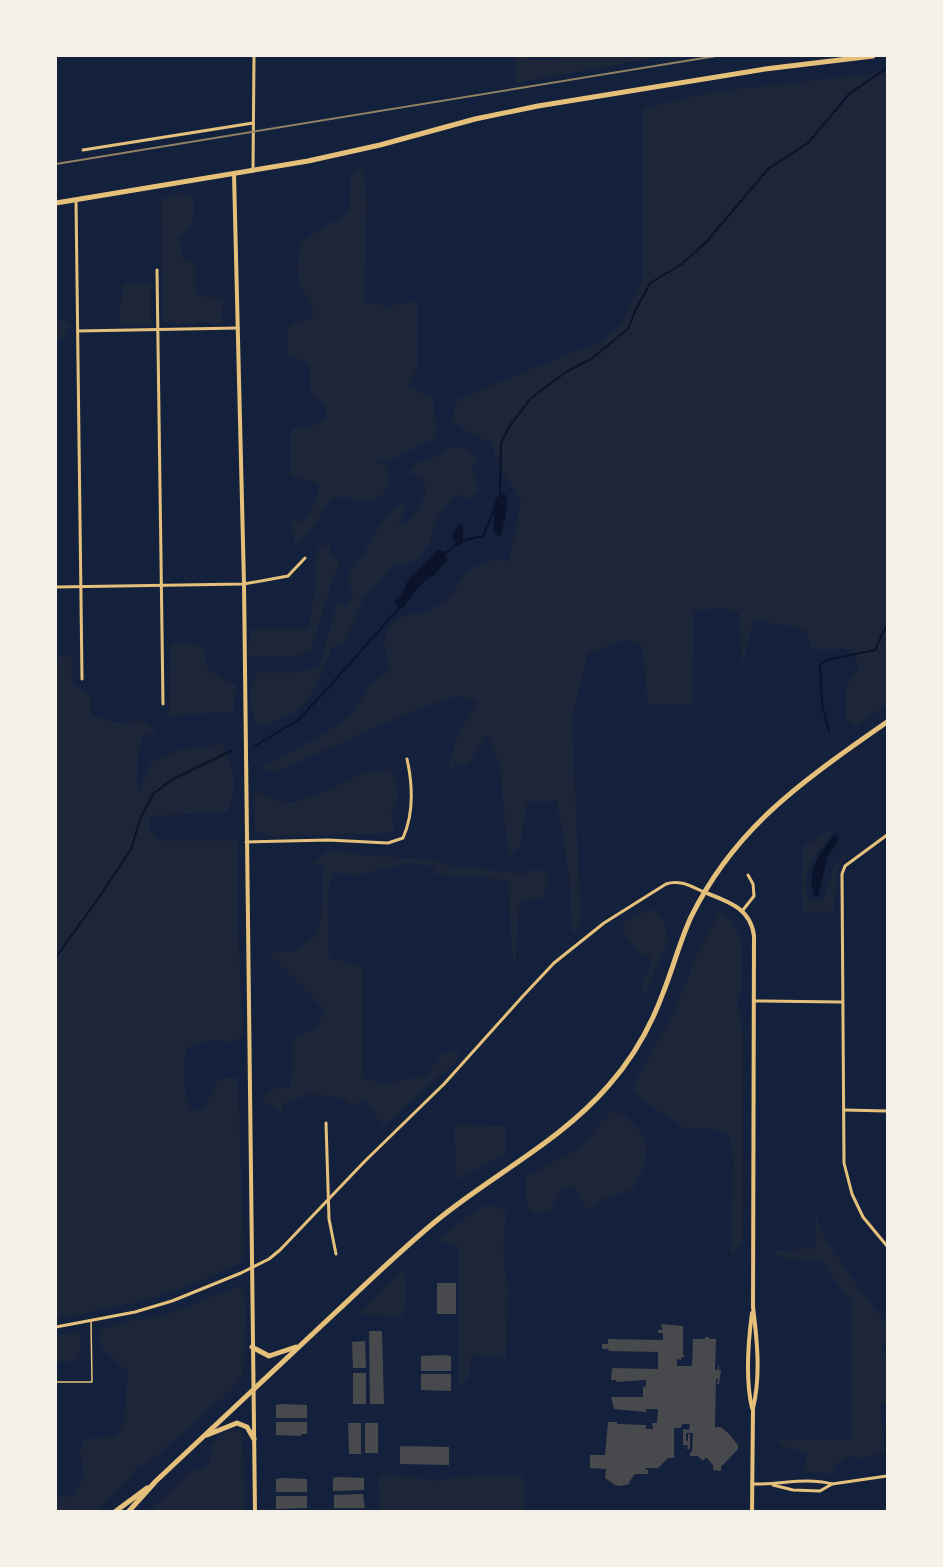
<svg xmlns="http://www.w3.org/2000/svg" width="943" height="1567" font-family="'Source Sans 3',sans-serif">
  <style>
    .green { fill: #1d2539 }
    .water { fill: #0b132b }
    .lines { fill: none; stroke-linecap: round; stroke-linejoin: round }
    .stream { stroke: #0b132b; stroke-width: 2 }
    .building { fill: #48494c }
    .service { stroke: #e5c07b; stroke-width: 1.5 }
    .minor { stroke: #e5c07b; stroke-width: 3 }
    .tertiary { stroke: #e5c07b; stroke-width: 4 }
    .primary { stroke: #e5c07b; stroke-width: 5 }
    .rail { stroke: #918062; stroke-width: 2 }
  </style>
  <rect width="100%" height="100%" fill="#14213d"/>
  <g class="green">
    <polygon points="516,56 528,56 530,60 553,60 562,56 659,57 516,83"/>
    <polygon points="887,72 887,704 857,726 846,719 846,686 859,667 853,649 811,650 807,632 791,626 754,621 742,665 739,613 723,608 694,611 692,705 648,704 642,646 625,640 588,654 572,718 581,923 572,935 569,874 557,801 527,802 520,847 508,856 500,765 487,735 469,764 448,768 459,731 477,702 457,696 415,710 279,771 258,769 327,732 352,714 370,685 390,669 384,646 386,633 393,622 410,614 427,613 448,598 466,573 477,565 503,558 508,564 521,502 503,473 490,442 470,433 451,420 458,399 603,340 621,324 643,279 643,108 712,92"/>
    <polygon points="363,165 367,202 364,303 390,306 417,301 418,366 408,386 433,398 437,437 390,461 375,462 387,466 390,480 383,494 371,501 360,502 347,497 332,498 311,530 296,546 290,522 303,521 316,501 319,487 315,482 290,476 290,437 293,428 310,426 327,419 325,405 311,395 309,363 288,355 287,330 292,323 313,319 313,306 298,282 297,264 301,242 349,212 351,173"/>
    <path d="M181 193 193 195C194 217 196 225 179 239L183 259 196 265 195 291 199 296 224 298 221 323H163L162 320 161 199Z"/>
    <polygon points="151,283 151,326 118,324 123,284"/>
    <polygon points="56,320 71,323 63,338 56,340"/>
    <path d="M447 448H467L480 460 472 464 479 491 468 500 456 494 437 518 430 543 419 558 410 563 393 566 364 599 344 644 332 647C323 669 313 703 290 715 280 720 270 723 260 727 248 714 247 685 258 672 278 673 301 675 319 665L338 601 347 607 353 593 348 582 349 573 356 560 363 555 379 526 388 513 402 503 407 508 397 526 409 521 425 497V482L409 472 416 463 436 456Z"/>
    <polygon points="330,545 331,554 340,562 333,577 311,651 294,657 247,656 251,629 304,629 309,626 315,587 316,559 319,546"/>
    <polygon points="170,643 203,645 208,669 236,686 233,712 178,715 167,719 169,711"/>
    <path d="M60 655 71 656 72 683 91 697V715L115 722 143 721 157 732 143 736C136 754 137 775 138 794L151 762 182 749 223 744C234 769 238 785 228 812L151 816 149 829 159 841H238V925L243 1032 234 1043 214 1040 187 1047C182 1069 183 1089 191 1110L203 1109 220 1078H238L244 1254 240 1264 185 1287 147 1300 56 1319V661Z"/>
    <path d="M392 769C397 787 402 797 391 813L394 832 378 834 268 836 254 831 255 791 279 801 295 802 338 786 361 773Z"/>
    <path d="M830 829 832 833C817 853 797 875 810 901H822C835 874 827 865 855 847L838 867 833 912 802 911 803 847Z"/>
    <polygon points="328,850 362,855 437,860 444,865 475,867 492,871 512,871 520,875 533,870 544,871 549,879 542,899 524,900 519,906 515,974 511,940 508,880 436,875 433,866 412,863 357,875 332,873 328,892 329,958 363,967 363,1079 386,1083 427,1076 442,1054 457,1049 458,1059 384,1126 364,1100 352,1107 342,1098 309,1094 284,1104 281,1113 261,1098 272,1089 290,1087 293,1069 292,1038 313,1029 325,1012 310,994 272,956 272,951 295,951 315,936 321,920 323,865 312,864"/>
    <path d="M654 909 665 923 668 942 644 996C637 984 652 970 651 957L639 955 620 927 631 918Z"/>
    <polygon points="720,911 730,921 741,938 742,988 737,999 743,1035 743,1242 731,1256 733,1156 729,1137 725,1133 708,1128 685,1128 642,1100 634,1090 635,1083 675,1010 695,959"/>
    <path d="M612 1111 625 1115 637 1128 647 1144 646 1162 634 1189 603 1199 592 1211 585 1206 573 1186 562 1190 549 1213 532 1212C524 1203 526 1190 526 1177L576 1150Z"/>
    <polygon points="454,1125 505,1126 505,1154 457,1180"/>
    <polygon points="489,1205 505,1210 506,1215 503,1251 508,1291 506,1359 471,1355 470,1376 459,1386 458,1246 437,1240 479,1208"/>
    <polygon points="816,1215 823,1236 858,1287 887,1325 887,1342 882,1344 887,1362 887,1401 880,1405 885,1452 861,1459 850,1456 837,1464 831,1474 804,1472 807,1453 782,1446 778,1440 846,1440 851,1437 852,1303 820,1261 783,1259 773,1251 815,1248"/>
    <polygon points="401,1272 405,1273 405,1309 401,1317 358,1314"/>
    <polygon points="237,1287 242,1289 246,1304 243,1375 231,1390 146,1465 138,1465 132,1475 97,1511 56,1511 56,1497 73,1496 84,1478 80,1451 83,1439 116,1436 124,1423 128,1372 101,1348 99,1330 131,1321 165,1315"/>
    <polygon points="80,1332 80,1353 77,1360 56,1363 56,1336"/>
    <polygon points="226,1430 242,1430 245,1511 150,1511 191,1470 200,1469 209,1463 212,1445"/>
    <polygon points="384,1473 436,1481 455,1477 521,1474 524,1483 524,1511 381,1511 378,1480"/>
  </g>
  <g class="water">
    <path d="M505 494C511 501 503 526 501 535L498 536 494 533V505L497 497Z"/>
    <polygon points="461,523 463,527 463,542 458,547 455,540 452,539 455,529"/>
    <path d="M439 549 445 552 447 562 437 571 435 575C420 581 411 597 402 609L394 603 395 600 402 594 409 578Z"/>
    <path d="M834 835 838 836 839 841 828 855 818 897 814 896C806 870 819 854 834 835Z"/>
  </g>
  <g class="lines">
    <g class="stream">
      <polyline points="500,496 501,443 509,427 530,399 566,372 591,359 628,329 635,311 650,283 682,264 707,241 769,168 808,143 850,93 887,68"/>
      <polyline points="461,541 483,536 494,510"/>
      <polyline points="443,556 457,543"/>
      <polyline points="829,732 822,704 820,665 827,660 875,650 887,624"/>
      <polyline points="255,746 298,720 328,688 400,607"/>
      <polyline points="56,957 97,900 131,849 141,817 153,794 173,779 231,751"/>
    </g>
  </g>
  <g class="building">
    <rect x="437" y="1283" width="19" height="31"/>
    <polygon points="661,1324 683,1326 683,1354 685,1357 681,1357 681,1360 677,1359 677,1366 692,1366 693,1339 705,1339 705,1337 709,1337 709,1339 716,1339 715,1370 718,1370 718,1365 719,1365 719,1370 721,1370 719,1384 717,1384 718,1379 716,1379 715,1427 721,1427 729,1434 738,1445 738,1449 721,1467 721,1471 713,1470 713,1465 706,1457 703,1461 698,1456 690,1456 690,1452 692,1452 693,1433 686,1433 686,1441 688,1441 688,1434 690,1434 690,1449 687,1449 688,1445 683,1445 683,1429 689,1430 690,1424 682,1424 681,1428 674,1428 674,1458 668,1458 658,1468 645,1468 645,1469 648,1470 648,1474 635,1474 629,1482 630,1484 621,1486 615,1485 605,1478 606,1469 590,1468 590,1455 605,1455 608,1422 617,1422 617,1424 646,1425 646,1429 653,1429 652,1423 657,1423 658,1409 646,1409 646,1412 614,1409 611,1397 643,1397 643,1387 646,1386 646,1380 616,1382 616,1380 611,1380 612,1368 658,1369 658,1352 608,1351 609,1349 602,1349 602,1344 608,1344 608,1339 663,1340 663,1333 658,1333 658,1330 663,1330"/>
    <polygon points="369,1331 382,1331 384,1404 370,1404"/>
    <polygon points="365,1341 366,1368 353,1368 352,1342"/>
    <polygon points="445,1355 451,1356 451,1371 421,1371 421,1356"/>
    <rect x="353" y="1373" width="13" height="31"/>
    <polygon points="421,1374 451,1374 451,1391 421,1390"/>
    <polygon points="282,1404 307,1405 307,1418 276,1418 276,1405"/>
    <polygon points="276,1422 307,1422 307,1434 301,1434 301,1436 276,1435"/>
    <polygon points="348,1423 361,1423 361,1454 349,1454"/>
    <rect x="365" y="1423" width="13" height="30"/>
    <polygon points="402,1446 449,1447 449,1465 400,1464 400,1447"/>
    <polygon points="339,1477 364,1478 364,1490 333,1491 333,1478"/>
    <polygon points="282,1478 307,1479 307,1492 276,1492 276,1479"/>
    <polygon points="363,1494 365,1508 334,1508 334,1495"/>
    <polygon points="276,1496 307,1496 307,1508 276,1509"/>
  </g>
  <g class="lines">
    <polyline class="service" points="56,1382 92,1382 91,1321"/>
    <g class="minor">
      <polyline points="83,150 253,123"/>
      <polyline points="253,171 254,56"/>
      <polyline points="76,200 82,679"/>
      <polyline points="157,270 163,704"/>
      <polyline points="78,331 238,328"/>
      <polyline points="56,587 244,584 288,576 305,558"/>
      <polyline points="887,835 845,866 842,874 844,1163 852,1194 863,1217 887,1246"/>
      <path d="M246 842 328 840 388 843 403 838C414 813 413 786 407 759"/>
      <polyline points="743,910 754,896 753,884 748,875"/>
      <polyline points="755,1001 841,1002"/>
      <polyline points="844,1110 887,1111"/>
      <polyline points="326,1123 329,1219 336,1254"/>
      <path d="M56 1327 135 1312 172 1301 241 1273 269 1259 280 1250 365 1161 444 1084 523 996 554 963 604 923 666 884C680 879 692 887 704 892"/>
      <path d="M752 1484C780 1485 805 1477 832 1484"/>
      <polyline points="773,1485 793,1490 820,1491 832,1484 887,1476"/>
    </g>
    <g class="tertiary">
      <polyline points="234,174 244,584 255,1511"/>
      <path d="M704 892C727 901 751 908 754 936L753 1307C757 1339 761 1376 753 1408L752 1511"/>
      <path d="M752 1313C748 1343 745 1378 752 1408"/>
    </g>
    <g class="primary">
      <polyline points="56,203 308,161 380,145 475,119 538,106 765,69 873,56"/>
      <polyline points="252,1347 269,1356 296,1347"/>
      <polyline points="207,1435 237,1423 247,1427 254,1439"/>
      <polyline points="116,1511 147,1488"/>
      <path d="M129 1511 156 1481C216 1424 276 1368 336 1312 369 1281 401 1250 436 1221 493 1174 560 1142 609 1085 632 1059 651 1026 663 993 673 968 680 941 691 917 736 825 806 779 887 722"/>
    </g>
    <polyline class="rail" points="56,164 716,56"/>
  </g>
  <rect width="943" height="1567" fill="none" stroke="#f6f1e7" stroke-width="114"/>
</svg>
